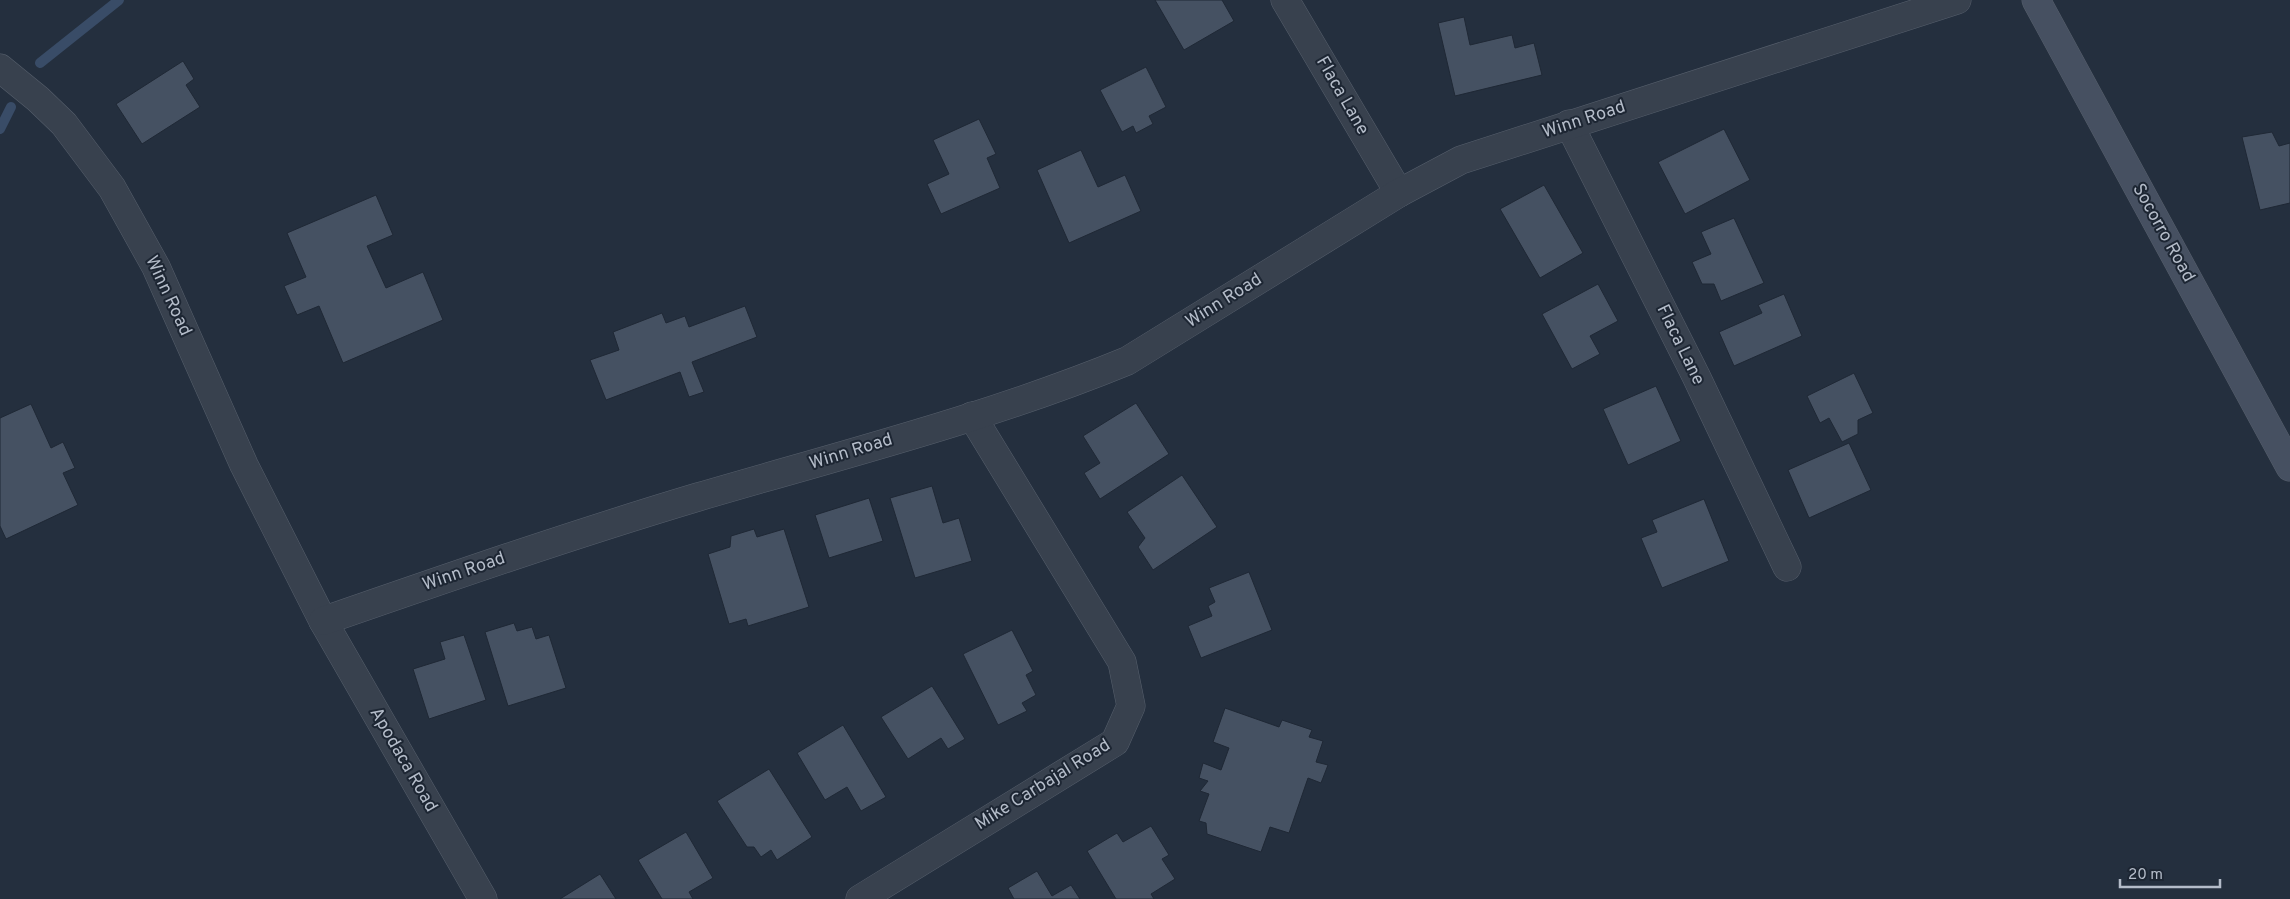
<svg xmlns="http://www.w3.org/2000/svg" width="2290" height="899" font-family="Overpass,sans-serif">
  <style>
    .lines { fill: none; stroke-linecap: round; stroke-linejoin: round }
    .stream { stroke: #394c67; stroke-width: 10 }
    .building { fill: #455162; stroke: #1f2835 }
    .minor-casing { stroke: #565f6c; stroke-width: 29 }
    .tertiary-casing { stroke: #565f6c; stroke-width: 29 }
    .secondary-casing { stroke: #565f6c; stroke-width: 29 }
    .minor { stroke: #38414e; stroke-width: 28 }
    .tertiary { stroke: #38414e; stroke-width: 28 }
    .secondary { stroke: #465061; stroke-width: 28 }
    .labels { text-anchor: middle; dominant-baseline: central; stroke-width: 4; stroke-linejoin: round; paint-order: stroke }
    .street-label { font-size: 18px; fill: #b4bcc9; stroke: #1d2633 }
  </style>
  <rect width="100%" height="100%" fill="#242f3e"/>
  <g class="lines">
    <g class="stream">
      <polyline points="40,63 119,0"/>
      <polyline points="0,129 11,107"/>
    </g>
  </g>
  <g class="building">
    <polygon points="1155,0 1222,0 1234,21 1184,50"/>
    <polygon points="1464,17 1470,45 1512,35 1515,48 1534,43 1542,75 1455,96 1438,23"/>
    <polygon points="183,61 194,79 186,85 200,107 142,144 116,104"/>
    <polygon points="1146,67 1166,107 1149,116 1153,124 1136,133 1133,126 1122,132 1100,90"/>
    <polygon points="979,119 996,154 987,158 1000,188 941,214 927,184 949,174 933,140"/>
    <polygon points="1724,129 1750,180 1685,214 1658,162"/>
    <polygon points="2272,132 2279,146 2290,143 2290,203 2260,210 2242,137"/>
    <polygon points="1081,150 1098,187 1125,175 1141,211 1069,243 1037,170"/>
    <polygon points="1544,185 1583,253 1540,278 1500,209"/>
    <polygon points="376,195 393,235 367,246 386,288 423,272 443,320 343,363 319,306 297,315 284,286 306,277 287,233"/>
    <polygon points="1734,218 1764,283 1721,301 1714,284 1702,284 1692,262 1711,254 1701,232"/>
    <polygon points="1598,284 1618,321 1590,336 1600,354 1572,369 1542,314"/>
    <polygon points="1784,294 1802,336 1734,366 1719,332 1762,313 1758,305"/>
    <polygon points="745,306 757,337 692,362 704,392 689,397 680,372 606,400 590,360 619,350 613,332 662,313 666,323 685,316 689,327"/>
    <polygon points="1854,373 1873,413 1858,420 1858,434 1842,442 1829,418 1820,423 1807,396"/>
    <polygon points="1656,386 1681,441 1628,465 1603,409"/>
    <polygon points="1136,403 1169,454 1100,499 1084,473 1100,463 1083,436"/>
    <polygon points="31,404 51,448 63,442 75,468 63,473 78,505 6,539 0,526 0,418"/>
    <polygon points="1849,443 1871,490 1809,518 1788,470"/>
    <polygon points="1182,475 1217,527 1153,570 1138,547 1145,538 1127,512"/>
    <polygon points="932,486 943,523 959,518 972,561 915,578 890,498"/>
    <polygon points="869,498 883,541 829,558 815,515"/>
    <polygon points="1704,499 1729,561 1662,588 1641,538 1657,532 1652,520"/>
    <polygon points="754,529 757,537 784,529 809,607 748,626 746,619 729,624 708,554 730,547 731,536"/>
    <polygon points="1249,572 1272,630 1201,658 1188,626 1212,616 1208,606 1215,602 1209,588"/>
    <polygon points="514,623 517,631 532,627 536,639 549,635 566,688 508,706 485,632"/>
    <polygon points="1012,630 1033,671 1026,675 1036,695 1022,703 1027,711 998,725 963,654"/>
    <polygon points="464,635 486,700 429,719 413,669 445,659 440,642"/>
    <polygon points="932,686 965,739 948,749 941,738 908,759 881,717"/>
    <polygon points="1225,708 1279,727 1282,720 1312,730 1309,737 1323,741 1316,762 1328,765 1321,783 1308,778 1289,833 1270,827 1261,852 1207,834 1206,823 1199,821 1209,794 1200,791 1208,781 1199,778 1203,763 1221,770 1229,748 1213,742"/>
    <polygon points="843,725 886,797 861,811 847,787 825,800 797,753"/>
    <polygon points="769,769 812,837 777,860 771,850 761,857 754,847 747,847 717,801"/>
    <polygon points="1151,826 1169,855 1162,859 1175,879 1151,894 1154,899 1116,899 1087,851 1117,833 1123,842"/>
    <polygon points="686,832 713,878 689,892 693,899 662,899 638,860"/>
    <polygon points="1037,871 1052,896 1071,885 1080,899 1014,899 1008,888"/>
    <polygon points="600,874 616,899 560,899"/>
  </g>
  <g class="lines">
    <defs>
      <g id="minor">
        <polyline points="1285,0 1399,193"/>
        <polyline points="1569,124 1696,376 1787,567"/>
        <polyline points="860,899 1115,742 1131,706 1122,662 972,416"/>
      </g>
      <g id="tertiary">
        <polyline points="0,68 38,99 64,124 112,188 156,267 244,465 323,621 483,899"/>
        <path d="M323 621C447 578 571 535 698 497 841 455 988 418 1127 361L1399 193 1461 160 1957 0"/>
      </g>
      <polyline id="secondary" points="2036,0 2290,467"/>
    </defs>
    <use href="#minor" class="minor-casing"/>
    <use href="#tertiary" class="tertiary-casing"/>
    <use href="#secondary" class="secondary-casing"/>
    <use href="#minor" class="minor"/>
    <use href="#tertiary" class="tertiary"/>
    <use href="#secondary" class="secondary"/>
  </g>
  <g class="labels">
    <g class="street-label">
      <text transform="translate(1342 96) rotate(60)">Flaca Lane</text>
      <text transform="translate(1584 120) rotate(-18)">Winn Road</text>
      <text transform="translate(2163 233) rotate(61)">Socorro Road</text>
      <text transform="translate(168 296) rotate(65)">Winn Road</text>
      <text transform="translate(1224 301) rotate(-32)">Winn Road</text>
      <text transform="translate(1680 345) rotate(64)">Flaca Lane</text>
      <text transform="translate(851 452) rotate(-17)">Winn Road</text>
      <text transform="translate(464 572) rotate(-19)">Winn Road</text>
      <text transform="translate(403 760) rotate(60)">Apodaca Road</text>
      <text transform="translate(1043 785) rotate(-32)">Mike Carbajal Road</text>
    </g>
  </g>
  <path d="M2120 879v8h100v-8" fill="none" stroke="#b4bcc9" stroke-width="2.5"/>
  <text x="2128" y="879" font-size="15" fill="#b4bcc9" stroke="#1d2633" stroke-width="4" paint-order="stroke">20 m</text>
</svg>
